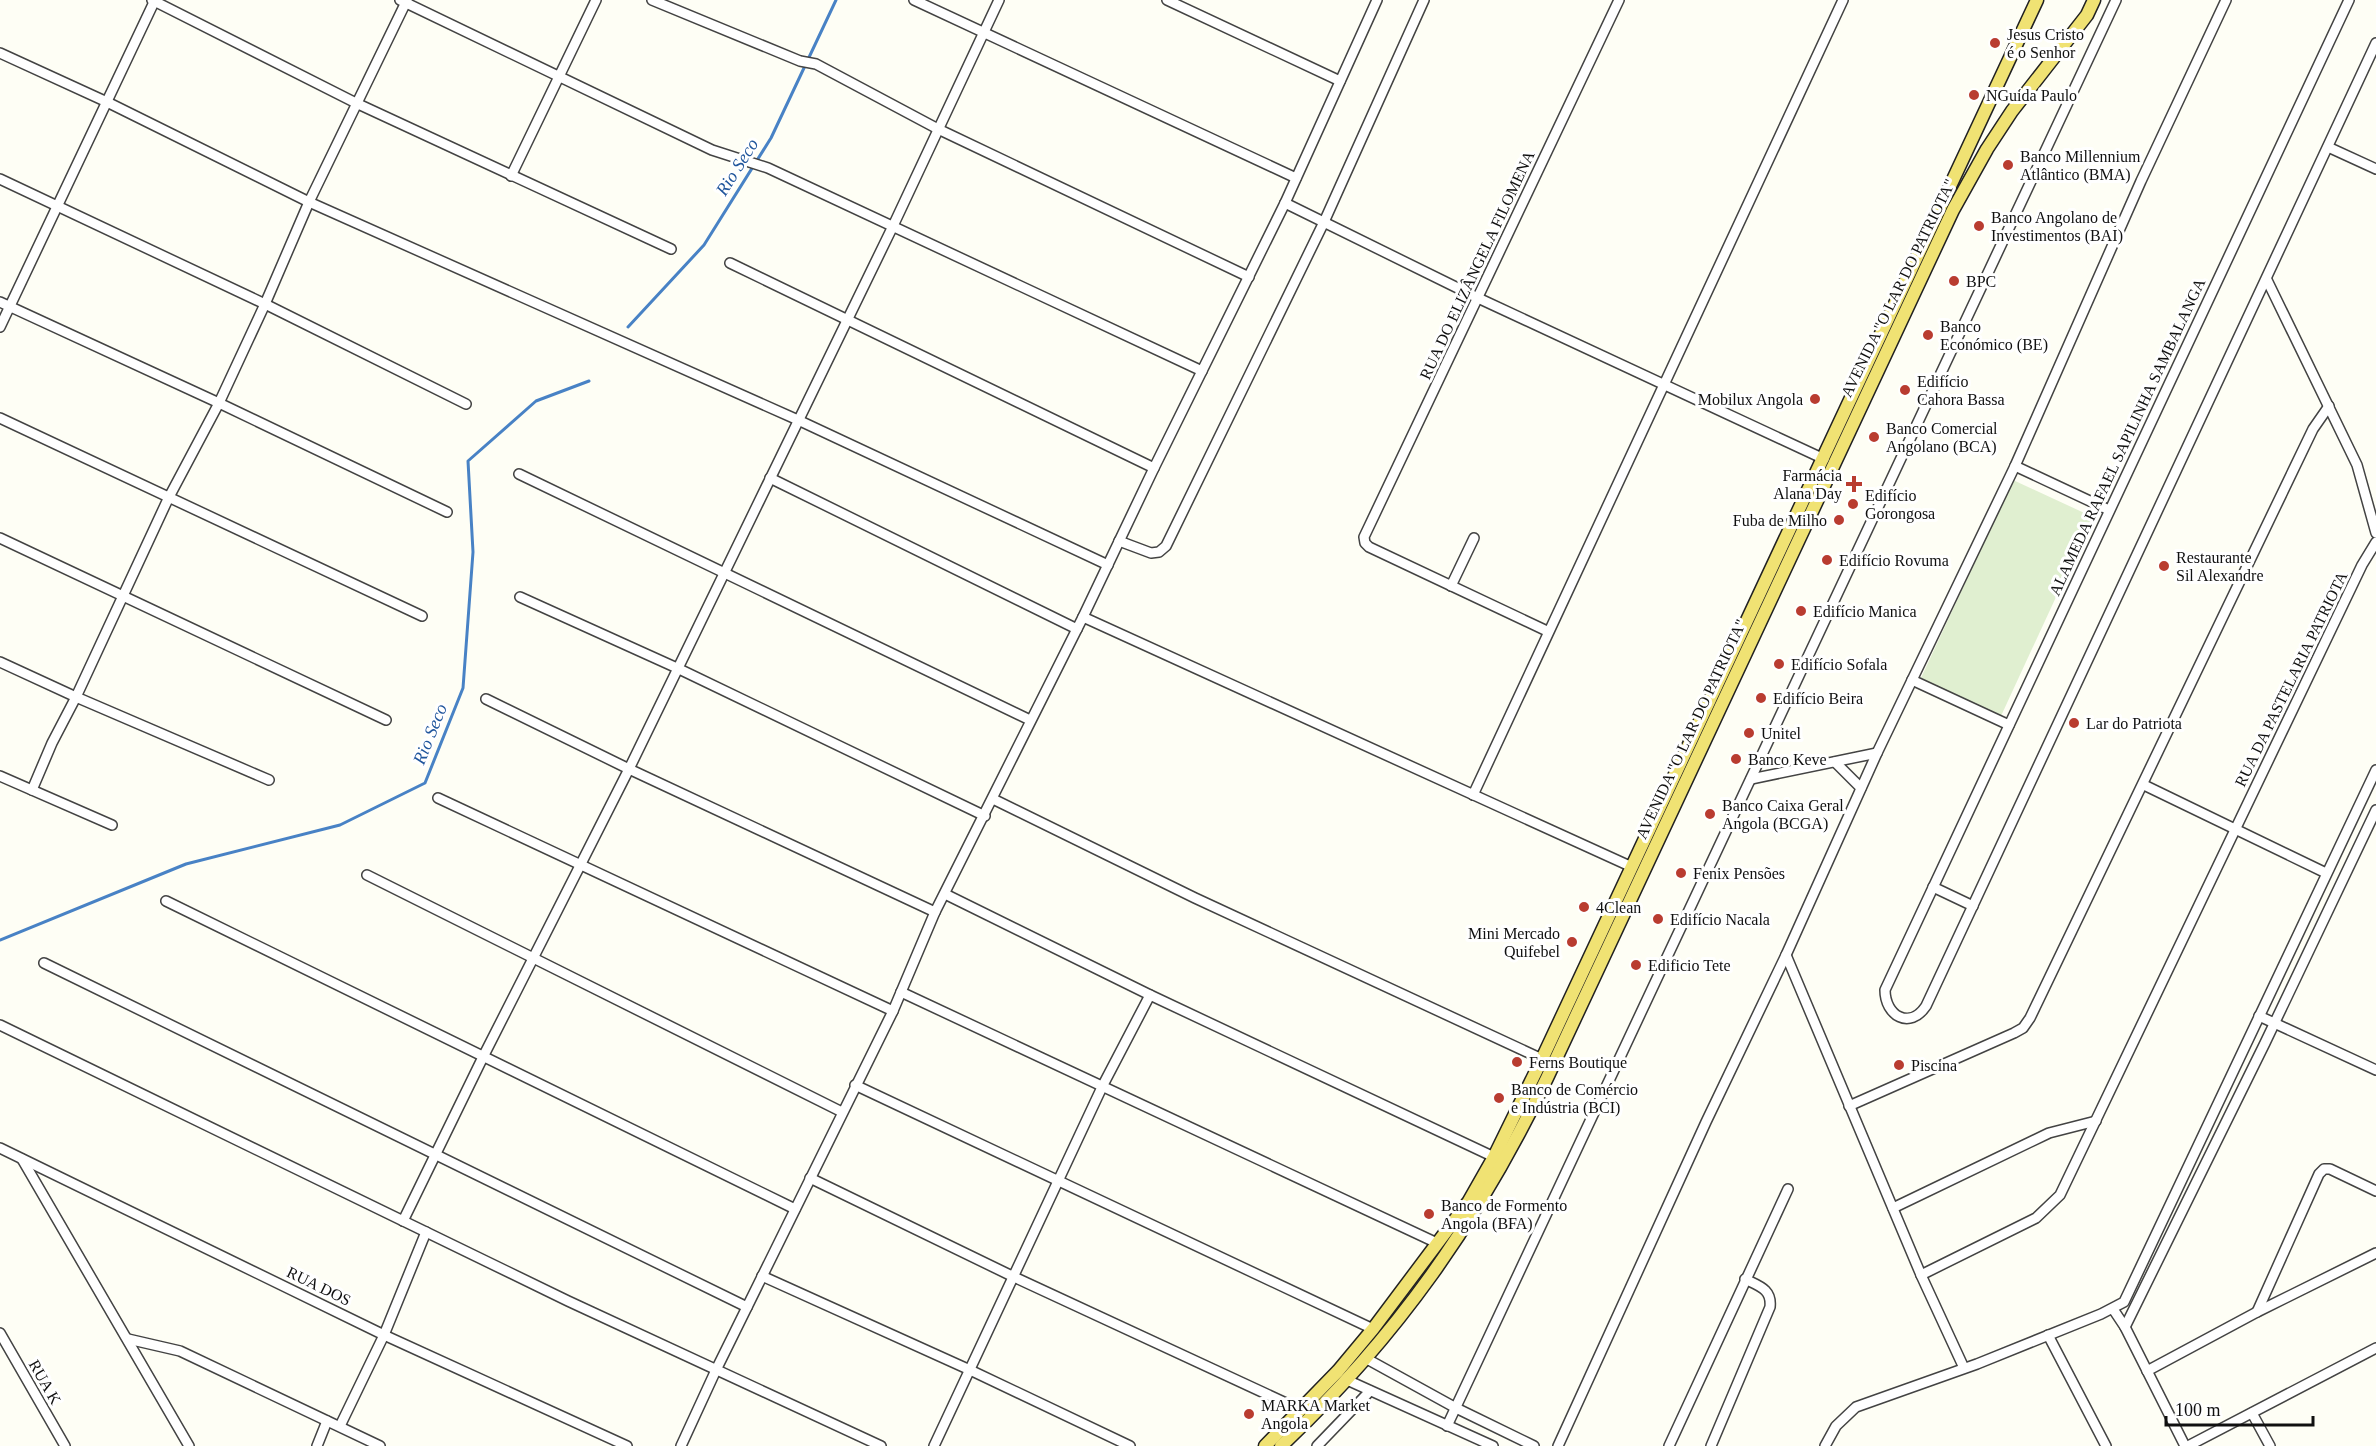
<svg xmlns="http://www.w3.org/2000/svg" width="2376" height="1446" font-family="Georgia,serif">
  <style>
    .pitch { fill: #e0efd0 }
    .lines { fill: none; stroke-linecap: round; stroke-linejoin: round }
    .stream { stroke: #4882c5; stroke-width: 3 }
    .minor-casing { stroke: #434343; stroke-width: 12 }
    .major-casing { stroke: #212121; stroke-width: 15 }
    .minor { stroke: #fff; stroke-width: 9 }
    .major { stroke: #f0e273; stroke-width: 12 }
    .poi-dot { fill: #b93c30; stroke: #fff; stroke-width: 2 }
    .labels { text-anchor: middle; dominant-baseline: central; stroke-width: 6; stroke-linejoin: round; paint-order: stroke }
    .poi-label { font-size: 16px; fill: #101010; stroke: #fff; text-anchor: start }
    .street-label { font-size: 16px; fill: #101010; stroke: #fff }
    .water-label { font-size: 18px; font-style: italic; fill: #20559c; stroke: #fff }
  </style>
  <rect width="100%" height="100%" fill="#fefef5"/>
  <polygon class="pitch" points="2013,480 2093,517 2001,716 1921,678"/>
  <g class="lines">
    <g class="stream">
      <polyline points="628,327 704,245 771,138 836,0"/>
      <polyline points="0,940 186,864 340,825 425,783 463,688 473,552 468,461 536,401 589,381"/>
    </g>
    <defs>
      <g id="minor">
        <polyline points="152,0 356,103 671,249"/>
        <polyline points="400,0 712,150 768,168 1202,371"/>
        <polyline points="652,0 800,61 816,64 938,129 1249,277"/>
        <polyline points="914,0 1296,178"/>
        <polyline points="1167,0 1340,81"/>
        <path d="M2349 0 1885 990C1885 1016 1910 1030 1926 1006L2376 43"/>
        <polyline points="0,53 107,102 309,202 798,420 1108,565"/>
        <polyline points="2328,147 2376,169"/>
        <polyline points="511,176 596,0"/>
        <polyline points="0,179 265,304 466,404"/>
        <polyline points="1285,203 1478,298 1824,459"/>
        <polyline points="730,263 1154,468"/>
        <polyline points="2267,280 2357,465 2376,533"/>
        <polyline points="0,302 219,403 447,512"/>
        <polyline points="0,327 155,0"/>
        <polyline points="0,418 422,616"/>
        <polyline points="2015,466 2109,510"/>
        <polyline points="519,474 1030,720"/>
        <polyline points="770,478 1077,629"/>
        <polyline points="0,538 386,720"/>
        <polyline points="1119,541 1151,553 1159,552 1166,546 1324,222 1424,0"/>
        <polyline points="1451,586 1474,538"/>
        <polyline points="520,597 677,668 985,816"/>
        <polyline points="1083,617 1632,867"/>
        <polyline points="1547,631 1369,547 1365,543 1364,537 1619,0"/>
        <polyline points="0,662 76,697 269,780"/>
        <polyline points="1912,680 2009,725"/>
        <polyline points="486,699 629,769 935,912"/>
        <polyline points="1835,762 1861,788"/>
        <polyline points="0,776 112,825"/>
        <polyline points="1751,779 1877,753"/>
        <polyline points="2144,785 2326,873"/>
        <polyline points="32,790 52,743 76,697 168,499 219,403 265,304 309,202 407,0"/>
        <polyline points="1473,795 1843,0"/>
        <polyline points="438,798 893,1011"/>
        <polyline points="993,799 1195,898 1542,1059"/>
        <polyline points="367,875 842,1112"/>
        <polyline points="1933,887 1973,906"/>
        <polyline points="945,894 1150,995 1494,1157"/>
        <polyline points="166,901 795,1209"/>
        <polyline points="1786,955 1921,1275 1964,1368"/>
        <polyline points="44,963 747,1307"/>
        <polyline points="901,992 1437,1243"/>
        <polyline points="2259,1016 2376,1070"/>
        <polyline points="0,1025 568,1301 881,1446"/>
        <polyline points="855,1085 1373,1329"/>
        <polyline points="1849,1106 2014,1033 2023,1028 2030,1018 2313,429 2329,406"/>
        <polyline points="0,1148 384,1335 627,1446"/>
        <polyline points="22,1159 189,1446"/>
        <polyline points="810,1178 1014,1277 1301,1410"/>
        <polyline points="1893,1208 2049,1133 2096,1121"/>
        <polyline points="403,1221 483,1057 629,769 893,226 999,0"/>
        <polyline points="1921,1275 2036,1218 2060,1195 2362,565 2376,542"/>
        <polyline points="762,1276 970,1370 1130,1446"/>
        <polyline points="2113,1309 2125,1327 2185,1446"/>
        <polyline points="2257,1312 2319,1174 2324,1169 2330,1169 2376,1191"/>
        <polyline points="2125,1327 2265,1043 2376,810"/>
        <polyline points="0,1333 65,1446"/>
        <polyline points="2048,1335 2106,1446"/>
        <polyline points="128,1339 180,1351 380,1446"/>
        <polyline points="1367,1359 1456,1408 1534,1446"/>
        <polyline points="2147,1371 2257,1312 2376,1253"/>
        <polyline points="1347,1380 1493,1446"/>
        <polyline points="2252,1413 2270,1446"/>
        <polyline points="340,1426 384,1335 426,1232"/>
        <polyline points="1447,1426 2116,0"/>
        <polyline points="317,1446 327,1421"/>
        <polyline points="681,1446 716,1370 893,1011 935,912 1083,617 1154,468 1285,203 1377,0"/>
        <polyline points="934,1446 1103,1085 1150,995"/>
        <polyline points="1317,1446 1370,1391"/>
        <polyline points="1558,1446 1706,1122 1786,955 1877,753 2015,466 2141,181 2226,0"/>
        <polyline points="1669,1446 1788,1189"/>
        <path d="M1711 1446 1770 1307C1772 1289 1759 1286 1745 1279"/>
        <polyline points="1825,1446 1836,1426 1856,1407 1977,1364 2101,1314 2124,1302 2376,770"/>
        <polyline points="2188,1446 2376,1348"/>
      </g>
      <g id="major">
        <polyline points="1265,1446 1338,1371 1373,1329 1469,1201 1494,1157 1542,1059 2037,0"/>
        <path d="M1281 1446C1397 1337 1478 1221 1547 1078L1953 210 1987 149 2012 111 2087 15 2094 0"/>
      </g>
    </defs>
    <use href="#minor" class="minor-casing"/>
    <use href="#major" class="major-casing"/>
    <use href="#minor" class="minor"/>
    <use href="#major" class="major"/>
  </g>
  <g class="poi-dot">
    <circle cx="1995" cy="43" r="6"/>
    <circle cx="1974" cy="95" r="6"/>
    <circle cx="2008" cy="165" r="6"/>
    <circle cx="1979" cy="226" r="6"/>
    <circle cx="1954" cy="281" r="6"/>
    <circle cx="1928" cy="335" r="6"/>
    <circle cx="1905" cy="390" r="6"/>
    <circle cx="1815" cy="399" r="6"/>
    <circle cx="1874" cy="437" r="6"/>
    <path d="M1851 475h6v6h6v6h-6v6h-6v-6h-6v-6h6z"/>
    <circle cx="1853" cy="504" r="6"/>
    <circle cx="1839" cy="520" r="6"/>
    <circle cx="1827" cy="560" r="6"/>
    <circle cx="2164" cy="566" r="6"/>
    <circle cx="1801" cy="611" r="6"/>
    <circle cx="1779" cy="664" r="6"/>
    <circle cx="1761" cy="698" r="6"/>
    <circle cx="2074" cy="723" r="6"/>
    <circle cx="1749" cy="733" r="6"/>
    <circle cx="1736" cy="759" r="6"/>
    <circle cx="1710" cy="814" r="6"/>
    <circle cx="1681" cy="873" r="6"/>
    <circle cx="1584" cy="907" r="6"/>
    <circle cx="1658" cy="919" r="6"/>
    <circle cx="1572" cy="942" r="6"/>
    <circle cx="1636" cy="965" r="6"/>
    <circle cx="1517" cy="1062" r="6"/>
    <circle cx="1899" cy="1065" r="6"/>
    <circle cx="1499" cy="1098" r="6"/>
    <circle cx="1429" cy="1214" r="6"/>
    <circle cx="1249" cy="1414" r="6"/>
  </g>
  <g class="labels">
    <g class="poi-label">
      <text x="2007" y="34">Jesus Cristo<tspan x="2007" dy="18">é o Senhor</tspan></text>
      <text x="1986" y="95">NGuida Paulo</text>
      <text x="2020" y="156">Banco Millennium<tspan x="2020" dy="18">Atlântico (BMA)</tspan></text>
      <text x="1991" y="217">Banco Angolano de<tspan x="1991" dy="18">Investimentos (BAI)</tspan></text>
      <text x="1966" y="281">BPC</text>
      <text x="1940" y="326">Banco<tspan x="1940" dy="18">Económico (BE)</tspan></text>
      <text x="1917" y="381">Edifício<tspan x="1917" dy="18">Cahora Bassa</tspan></text>
      <text x="1803" y="399" text-anchor="end">Mobilux Angola</text>
      <text x="1886" y="428">Banco Comercial<tspan x="1886" dy="18">Angolano (BCA)</tspan></text>
      <text x="1842" y="475" text-anchor="end">Farmácia<tspan x="1842" dy="18">Alana Day</tspan></text>
      <text x="1865" y="495">Edifício<tspan x="1865" dy="18">Gorongosa</tspan></text>
      <text x="1827" y="520" text-anchor="end">Fuba de Milho</text>
      <text x="2176" y="557">Restaurante<tspan x="2176" dy="18">Sil Alexandre</tspan></text>
      <text x="1839" y="560">Edifício Rovuma</text>
      <text x="1813" y="611">Edifício Manica</text>
      <text x="1791" y="664">Edifício Sofala</text>
      <text x="1773" y="698">Edifício Beira</text>
      <text x="2086" y="723">Lar do Patriota</text>
      <text x="1761" y="733">Unitel</text>
      <text x="1748" y="759">Banco Keve</text>
      <text x="1722" y="805">Banco Caixa Geral<tspan x="1722" dy="18">Angola (BCGA)</tspan></text>
      <text x="1693" y="873">Fenix Pensões</text>
      <text x="1596" y="907">4Clean</text>
      <text x="1670" y="919">Edifício Nacala</text>
      <text x="1560" y="933" text-anchor="end">Mini Mercado<tspan x="1560" dy="18">Quifebel</tspan></text>
      <text x="1648" y="965">Edificio Tete</text>
      <text x="1529" y="1062">Ferns Boutique</text>
      <text x="1911" y="1065">Piscina</text>
      <text x="1511" y="1089">Banco de Comércio<tspan x="1511" dy="18">e Indústria (BCI)</tspan></text>
      <text x="1441" y="1205">Banco de Formento<tspan x="1441" dy="18">Angola (BFA)</tspan></text>
      <text x="1261" y="1405">MARKA Market<tspan x="1261" dy="18">Angola</tspan></text>
    </g>
    <g class="street-label">
      <text transform="translate(1477 265) rotate(-65)">RUA DO ELIZÂNGELA FILOMENA</text>
      <text transform="translate(1898 288) rotate(-64)">AVENIDA "O LAR DO PATRIOTA"</text>
      <text transform="translate(2127 437) rotate(-65)">ALAMEDA RAFAEL SAPILINHA SAMBALANGA</text>
      <text transform="translate(2291 679) rotate(-64)">RUA DA PASTELARIA PATRIOTA</text>
      <text transform="translate(1691 729) rotate(-65)">AVENIDA "O LAR DO PATRIOTA"</text>
      <text transform="translate(319 1286) rotate(26)">RUA DOS</text>
      <text transform="translate(45 1382) rotate(60)">RUA K</text>
    </g>
    <g class="water-label">
      <text transform="translate(737 167) rotate(-58)">Rio Seco</text>
      <text transform="translate(430 734) rotate(-68)">Rio Seco</text>
    </g>
  </g>
  <path d="M2166 1416v9h147v-9" fill="none" stroke="#101010" stroke-width="3"/>
  <text x="2175" y="1416" font-size="18" fill="#101010" stroke="#ffffff" stroke-width="4.5" paint-order="stroke">100 m</text>
</svg>
